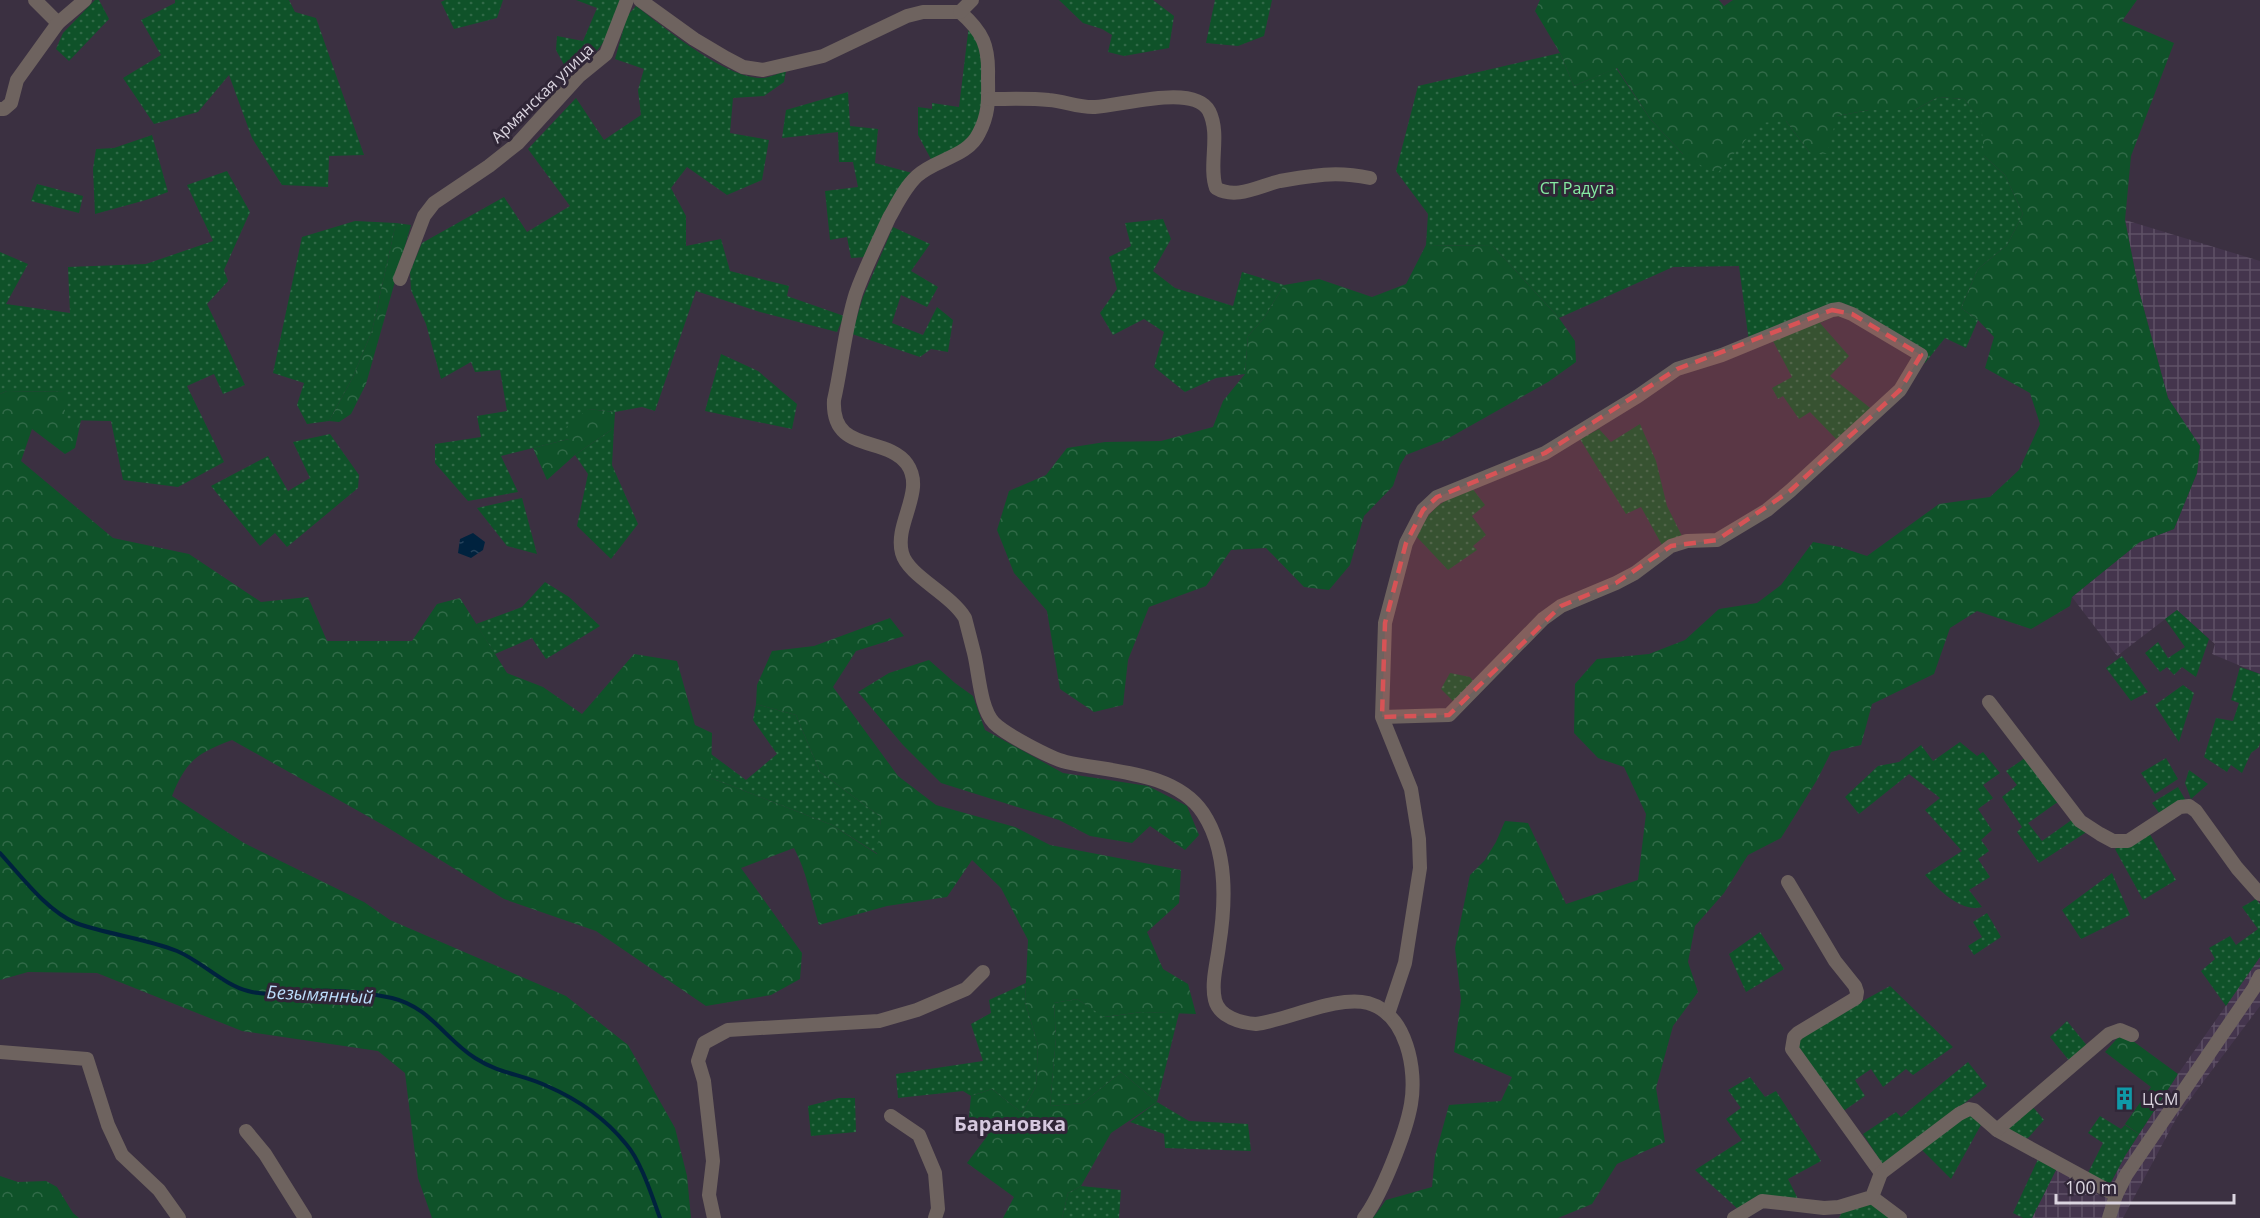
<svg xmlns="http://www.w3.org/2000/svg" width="2260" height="1218" font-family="'Open Sans',sans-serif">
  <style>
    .industrial { fill: url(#industrial-grid) }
    .grass { fill: url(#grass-dots) }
    .forest { fill: url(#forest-crowns) }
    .water { fill: url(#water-ripples) }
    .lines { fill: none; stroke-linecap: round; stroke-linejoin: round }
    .stream { stroke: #00223e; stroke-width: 4 }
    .minor { stroke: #6e635f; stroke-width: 14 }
    .marked { fill: #d75356; fill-opacity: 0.2; stroke: #d75356; stroke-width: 4.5; stroke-dasharray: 12 8; stroke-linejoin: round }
    .labels { text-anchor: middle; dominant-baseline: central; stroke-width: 6; stroke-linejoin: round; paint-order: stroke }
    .street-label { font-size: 16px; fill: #dbd5e0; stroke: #302637 }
    .park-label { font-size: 16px; fill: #86eca3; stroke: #302637 }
    .poi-label { font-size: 16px; fill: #dbd5e0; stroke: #302637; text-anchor: start }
    .water-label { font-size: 18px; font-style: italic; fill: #bbddfc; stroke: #302637 }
    .quarter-label { font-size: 20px; font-weight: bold; fill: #d6c9df; stroke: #302637 }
  </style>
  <defs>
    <pattern id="industrial-grid" width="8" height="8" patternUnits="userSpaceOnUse" patternTransform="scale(1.5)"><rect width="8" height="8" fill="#44354d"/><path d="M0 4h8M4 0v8" fill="none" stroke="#5e5166"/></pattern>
    <pattern id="grass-dots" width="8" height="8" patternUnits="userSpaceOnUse" patternTransform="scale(1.5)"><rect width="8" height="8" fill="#0f5229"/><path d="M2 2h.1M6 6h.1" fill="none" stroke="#316a48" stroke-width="1.8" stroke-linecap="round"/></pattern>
    <pattern id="forest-crowns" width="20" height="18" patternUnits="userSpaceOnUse" patternTransform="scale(1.5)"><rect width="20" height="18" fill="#0f5229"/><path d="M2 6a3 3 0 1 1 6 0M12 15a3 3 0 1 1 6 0" fill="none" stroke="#316a48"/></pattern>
    <pattern id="water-ripples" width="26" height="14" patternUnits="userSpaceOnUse" patternTransform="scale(1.5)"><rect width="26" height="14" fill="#00223e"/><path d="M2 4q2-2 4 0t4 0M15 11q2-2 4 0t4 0" fill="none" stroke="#25415a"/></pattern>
  </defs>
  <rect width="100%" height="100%" fill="#3b3041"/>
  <g class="industrial">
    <polygon points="2125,220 2260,261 2260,674 2212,654 2215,644 2177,610 2117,656 2072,597 2140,542 2174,529 2197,473 2200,446 2168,398 2139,291"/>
    <polygon points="2260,957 2260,1006 2177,1117 2123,1218 2032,1218 2058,1166 2103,1198 2125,1156 2178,1074"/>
  </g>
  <g class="grass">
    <polygon points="95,0 99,0 109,19 69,61 56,49 63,33"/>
    <polygon points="175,0 289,0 295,12 316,18 364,155 329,156 328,187 282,185 252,138 229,75 198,112 154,124 123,78 161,55 141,20 175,3"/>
    <polygon points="445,0 503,0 497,18 454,29 441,2"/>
    <path d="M576 0H625C611 29 600 60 568 72L556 50 557 36 583 41 597 8Z"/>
    <polygon points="1059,0 1153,0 1174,16 1169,48 1124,56 1108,52 1112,35 1102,29 1083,23"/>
    <polygon points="1215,0 1272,0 1264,36 1238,46 1206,43"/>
    <path d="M636 6C665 28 727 80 764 78 771 77 779 73 786 71L784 82 764 96 733 98 730 133 769 140 762 180 727 195 687 167 671 188 686 216V246L721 239 730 271 789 286 787 296 844 316 837 332 760 312 696 291 655 411 642 407 615 412 588 409 569 439 501 456 518 492 468 501 435 463V444L481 437 477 416 507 411 500 370 475 372 471 362 441 379 426 324 411 290 410 272 422 243 504 197 527 232 570 206 528 149 576 98 604 140 641 115 638 90 644 69 615 59 627 16Z"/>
    <path d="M969 25C973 31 978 39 980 46 985 63 984 118 975 133 968 146 944 155 932 161L918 135V107L932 109V103L959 107Z"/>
    <polygon points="1560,53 1574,86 1616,68 1651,120 1683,154 1766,116 1786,121 1809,152 1837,116 1869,110 1915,110 1938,97 1964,99 1984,123 1984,156 2005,175 2023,214 2007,245 1978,269 1961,308 1978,320 1966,348 1945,338 1925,363 1849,318 1835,316 1820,323 1849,356 1830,376 1874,411 1839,442 1810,412 1799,419 1783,396 1778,399 1772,388 1792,377 1773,341 1749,342 1739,266 1673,267 1559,318 1493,246 1426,245 1428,214 1396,171 1418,86"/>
    <polygon points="848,92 850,126 878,129 875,163 916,174 899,188 867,257 851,258 847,237 830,240 825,191 858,187 853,162 839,162 838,132 782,138 786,110"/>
    <polygon points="152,135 168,192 146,200 95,214 93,169 96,149 114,148"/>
    <polygon points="227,171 250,212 224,270 228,281 207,304 245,385 223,394 214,374 187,386 224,462 178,487 123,480 111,421 65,420 65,392 7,391 0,394 0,252 28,264 6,304 70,313 68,267 146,264 213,241 187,185"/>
    <polygon points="37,184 83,196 79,213 31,201"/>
    <polygon points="1163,219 1171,239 1153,271 1175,288 1233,306 1242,272 1284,285 1264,318 1248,336 1245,374 1216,378 1185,392 1154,367 1164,332 1144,319 1113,335 1100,313 1117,289 1109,257 1131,246 1125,223"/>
    <polygon points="355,221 396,223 372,331 353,377 329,421 307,424 297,405 304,383 273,373 302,237"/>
    <polygon points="893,227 930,244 911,271 938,287 927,307 901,295 892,323 923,335 937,307 953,320 948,352 931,349 920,357 852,334 863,297"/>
    <polygon points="721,354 758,371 797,404 792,429 705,411"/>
    <polygon points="1640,424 1656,461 1667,506 1682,536 1662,545 1641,507 1626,514 1580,439 1599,429 1611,442"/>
    <polygon points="614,428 612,465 638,524 611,559 577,526 588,474 575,455"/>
    <polygon points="330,434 359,475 358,488 287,547 275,533 260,546 211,486 268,456 288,491 310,478 293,442"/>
    <path d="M1472 488 1485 505 1472 516 1486 535 1473 546 1477 550 1448 570 1416 536C1432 505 1441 502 1472 488Z"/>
    <polygon points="522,498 537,554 507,546 477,508"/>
    <polygon points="545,582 569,597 600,626 546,659 532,638 495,654 476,624 522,607"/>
    <polygon points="2177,610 2209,639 2196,677 2182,667 2174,675 2167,667 2160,672 2145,653 2158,642 2168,658 2185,647 2165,619"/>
    <polygon points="2122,656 2148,692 2131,701 2106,668"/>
    <polygon points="2240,667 2260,674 2260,742 2259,747 2251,753 2242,773 2231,765 2227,772 2204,757 2216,718 2233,721 2239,703 2231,700"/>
    <polygon points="1450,673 1470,677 1475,683 1455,703 1441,689"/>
    <polygon points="2183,685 2194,693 2179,742 2155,705"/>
    <polygon points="756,704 796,715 820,772 881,817 878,854 832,825 711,778 711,754 746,780 777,754 753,720"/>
    <path d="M1960 742 1977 756 1983 752 2000 773 1983 785 1993 798 1978 809 1992 830 1981 840 1989 851 1978 859 1990 877 1969 890 1982 907C1961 913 1938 889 1925 875L1962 851 1925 810 1940 798 1909 774 1859 814 1845 797 1878 766 1899 762 1921 745 1933 761Z"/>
    <polygon points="2025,758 2059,801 2028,823 2042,841 2073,819 2088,831 2039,863 2017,832 2022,827 2002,797 2017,785 2006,771"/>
    <polygon points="2166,758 2178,779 2155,794 2141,773"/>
    <polygon points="2189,770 2208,784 2191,799 2185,783"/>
    <polygon points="2178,787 2186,801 2162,817 2152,803"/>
    <polygon points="2148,831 2176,880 2143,900 2115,849"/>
    <polygon points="2112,873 2130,915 2081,939 2062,910"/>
    <polygon points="2256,899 2260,904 2260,957 2226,1006 2201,971 2215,959 2209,948 2230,936 2236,945 2258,929 2242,907"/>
    <polygon points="1987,913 2001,937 1974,955 1968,946 1982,937 1973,922"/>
    <polygon points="1760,932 1784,969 1746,992 1729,954"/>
    <polygon points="1026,983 1025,1002 1038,1045 1036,1086 1022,1113 992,1089 971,1096 963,1091 898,1098 896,1074 983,1061 971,1024 991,1013 989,1000"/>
    <polygon points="1890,986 1953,1047 1913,1075 1906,1069 1883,1087 1871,1069 1855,1080 1865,1096 1842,1112 1797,1047 1801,1035"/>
    <polygon points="1077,999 1105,1017 1142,1012 1179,1013 1157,1102 1189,1121 1248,1124 1251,1151 1165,1148 1164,1134 1130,1122 1157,1102 1121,1072 1083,1103 1050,1106 1056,1038 1054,1003"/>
    <polygon points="2067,1021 2089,1048 2071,1063 2050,1037"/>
    <polygon points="1968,1062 1987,1086 1883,1165 1863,1134 1896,1112 1901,1117"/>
    <polygon points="1750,1077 1765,1097 1776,1091 1821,1161 1788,1179 1798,1199 1740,1211 1695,1170 1742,1140 1726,1119 1741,1108 1728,1090"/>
    <polygon points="839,1098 855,1098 856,1132 811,1136 808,1106"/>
    <polygon points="2032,1106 2044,1120 2029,1137 2024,1140 2005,1129"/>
    <polygon points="1972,1115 1982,1123 1951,1179 1920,1148 1949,1124"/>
    <polygon points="2100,1116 2121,1129 2125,1125 2139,1134 2125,1156 2110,1184 2088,1173 2103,1143 2088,1133"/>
    <polygon points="2039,1157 2058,1166 2032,1218 2023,1218 2013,1213"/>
    <polygon points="1081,1186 1121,1190 1119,1218 1062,1218 1068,1193"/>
    <polygon points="1872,1201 1896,1218 1839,1218 1843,1210"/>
  </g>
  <g class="forest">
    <polygon points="1540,0 1719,0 1724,6 1733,0 2137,0 2122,21 2174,43 2131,156 2125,220 2139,291 2168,398 2200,446 2197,473 2174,529 2140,542 2072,597 2070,606 2031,629 1977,611 1950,628 1934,674 1872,704 1861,745 1831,752 1817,780 1781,838 1748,855 1724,893 1695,926 1688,962 1698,992 1673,1026 1656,1088 1665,1142 1617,1164 1592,1204 1558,1218 1373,1218 1386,1200 1432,1187 1435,1156 1449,1105 1501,1101 1512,1077 1454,1052 1461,1000 1455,948 1470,875 1485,860 1496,842 1505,821 1528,823 1566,904 1638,880 1646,814 1624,767 1598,758 1574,733 1575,684 1597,659 1649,654 1685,640 1719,609 1757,603 1781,585 1813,542 1840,547 1867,556 1939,504 1990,497 2019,470 2040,424 2030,393 1985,368 1994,337 1978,320 1961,308 1978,269 2007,245 2023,214 2005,175 1984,156 1981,120 1964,99 1938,97 1915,110 1869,110 1837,116 1827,154 1809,152 1786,121 1760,123 1716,175 1683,154 1651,120 1617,68 1574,86 1560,53 1535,11"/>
    <polygon points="396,223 411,225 366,384 351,414 339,422 329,421 353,377 372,331"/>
    <polygon points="1426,245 1493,246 1559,318 1575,341 1576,362 1548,382 1447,439 1406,455 1400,465 1393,486 1364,516 1350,565 1329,590 1304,587 1266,548 1231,550 1206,586 1149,607 1128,660 1123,705 1094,712 1060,689 1047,611 1014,573 997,530 1009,491 1046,475 1067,448 1105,442 1161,441 1213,427 1223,401 1245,374 1248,336 1264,318 1284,285 1319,279 1372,297 1406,284"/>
    <path d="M7 391 65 392V420H81L75 448 65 454 32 429 21 461 113 538 189 554 261 602 308 597 327 641H412L437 604 460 598 507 673 543 687 582 714 634 654 677 661 695 725 712 733 711 778 832 825 877 854 881 817 820 772 796 715 756 704 757 685 772 651 814 646 890 618 904 636 856 651 833 687 898 776 936 805 1015 827 1050 845 1181 870 1179 903 1147 932 1163 969 1188 984 1196 1014 1142 1012 1104 1017 1077 999 1054 1003 1056 1038 1050 1106 1083 1103 1121 1072 1157 1102 1111 1133 1081 1186 1068 1193 1062 1218H1003L1014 1197 967 1163 988 1135 969 1117 971 1096 992 1089 1022 1113 1036 1086 1038 1045 1025 1002 1028 940 1001 888 972 860 947 897 887 906 819 925C811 899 807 872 794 848L741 868 802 953 800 979 771 995 706 1006 596 931 504 899 385 826 232 740C197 753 186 761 172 796L244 843 364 902 390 920 566 996 628 1045 675 1128 687 1176 691 1218H432L418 1178 405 1073 378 1051 242 1031 97 973 28 972 0 980V394Z"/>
    <polygon points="588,409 615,412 614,428 575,455 547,480 533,448 569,439 565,428"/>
    <polygon points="929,660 955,683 973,696 985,730 1063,773 1148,786 1187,806 1199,835 1185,850 1150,826 1132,843 1090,836 1059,820 941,783 903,745 858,692 889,673"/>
    <polygon points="2122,1033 2178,1074 2139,1134 2125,1124 2151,1087 2105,1052"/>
    <polygon points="0,1176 18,1182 46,1181 57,1187 73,1213 79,1218 0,1218"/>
  </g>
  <polygon class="water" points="473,533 485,542 483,550 471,558 458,553 460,539"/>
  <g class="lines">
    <path class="stream" d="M0 853C21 876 47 911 76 923 109 935 145 938 177 951 201 961 224 985 248 991 269 997 294 992 315 991 340 990 368 993 392 998 430 1007 445 1039 475 1058 500 1074 522 1074 547 1086 577 1099 605 1118 626 1144 641 1161 652 1196 660 1218"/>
    <g class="minor">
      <polyline points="35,0 58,23"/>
      <path d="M640 0 694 39 726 58 743 67 763 70 823 56 907 16 923 12H960C983 32 989 46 988 76 988 97 990 112 979 133 968 157 935 159 917 176 905 187 897 204 889 218 878 242 865 268 856 293 845 327 842 365 834 400 831 454 886 435 907 464 926 491 894 523 902 553 908 576 950 593 965 618 968 630 971 641 974 653 979 673 980 708 994 723 1005 734 1050 758 1066 762 1110 772 1175 771 1203 813 1228 851 1226 902 1219 946 1217 963 1211 983 1215 1000 1219 1017 1241 1023 1256 1024 1288 1020 1337 995 1368 1003 1407 1014 1417 1070 1411 1104 1406 1133 1381 1196 1364 1218"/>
      <polyline points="960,12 972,0"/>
      <path d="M989 99C1009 99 1030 98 1049 100 1064 101 1080 108 1095 107 1121 106 1194 83 1209 111 1221 135 1208 165 1216 188 1236 200 1259 186 1280 181 1291 179 1302 177 1313 176 1332 173 1351 174 1370 178"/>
      <polyline points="0,109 4,109 11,103 17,80 58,23 85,0"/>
      <polyline points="400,279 424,216 434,203 489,166 518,143 579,76 606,54 627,0"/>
      <polyline points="1989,702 2080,821 2100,834 2113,841 2128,841 2180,807 2189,806 2196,811 2237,868 2260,894"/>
      <polyline points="1382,717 1449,715 1543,619 1561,606 1616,583 1635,573 1671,546 1687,541 1717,540 1767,510 1790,491 1900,390 1921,355 1852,314 1839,309 1832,310 1722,355 1677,369 1638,396 1545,453 1437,497 1423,510 1406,543 1385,623 1382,717 1411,789 1419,839 1420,868 1405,963 1388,1014"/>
      <polyline points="1788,882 1835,961 1855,986 1857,992 1856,998 1798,1033 1794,1037 1792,1049 1881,1173"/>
      <polyline points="0,1052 87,1059 108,1125 122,1155 159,1190 179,1218"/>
      <polyline points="891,1116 919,1135 935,1173 938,1209 935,1218"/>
      <polyline points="1997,1130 2116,1195"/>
      <polyline points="246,1131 265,1154 305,1218"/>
      <polyline points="1872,1197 1900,1218"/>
      <polyline points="714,1218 709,1195 713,1161 704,1081 698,1061 704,1043 728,1030 879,1021 917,1010 966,989 983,972"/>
      <polyline points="1734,1218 1762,1201 1824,1208 1839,1207 1872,1197 1881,1173 1959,1114 1969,1109 1974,1110 1997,1130 2109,1034 2120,1030 2132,1035"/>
      <polyline points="2109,1218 2116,1195 2126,1175 2254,988 2260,976"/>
    </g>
  </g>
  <path class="marked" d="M1832 310 1852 314 1921 355 1900 390 1790 491 1717 540 1671 546 1616 583 1561 606 1449 715 1382 717 1385 623 1406 543 1423 510 1437 497 1545 453 1677 369Z"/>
  <defs>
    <symbol id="building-bare" viewBox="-9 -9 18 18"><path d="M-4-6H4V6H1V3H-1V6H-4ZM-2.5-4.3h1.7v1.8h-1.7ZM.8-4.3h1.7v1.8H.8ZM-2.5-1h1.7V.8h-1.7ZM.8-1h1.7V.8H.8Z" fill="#0f9aa8" stroke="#302637" stroke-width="2.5" paint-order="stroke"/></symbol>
  </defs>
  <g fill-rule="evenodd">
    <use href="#building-bare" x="2108" y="1082" width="33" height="33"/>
  </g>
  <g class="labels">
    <g class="street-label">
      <text transform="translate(542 93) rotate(-44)">Армянская улица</text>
    </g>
    <g class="park-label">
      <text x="1577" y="188">СТ Радуга</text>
    </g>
    <g class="poi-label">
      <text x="2142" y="1099">ЦСМ</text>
    </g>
    <g class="water-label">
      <text transform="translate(320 994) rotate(3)">Безымянный</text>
    </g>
    <g class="quarter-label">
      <text x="1010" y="1123">Барановка</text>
    </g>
  </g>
  <path d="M2056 1194v9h178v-9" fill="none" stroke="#dbd5e0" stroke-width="3"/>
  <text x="2065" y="1194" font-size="18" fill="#dbd5e0" stroke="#302637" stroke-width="4.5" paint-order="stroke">100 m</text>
</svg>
